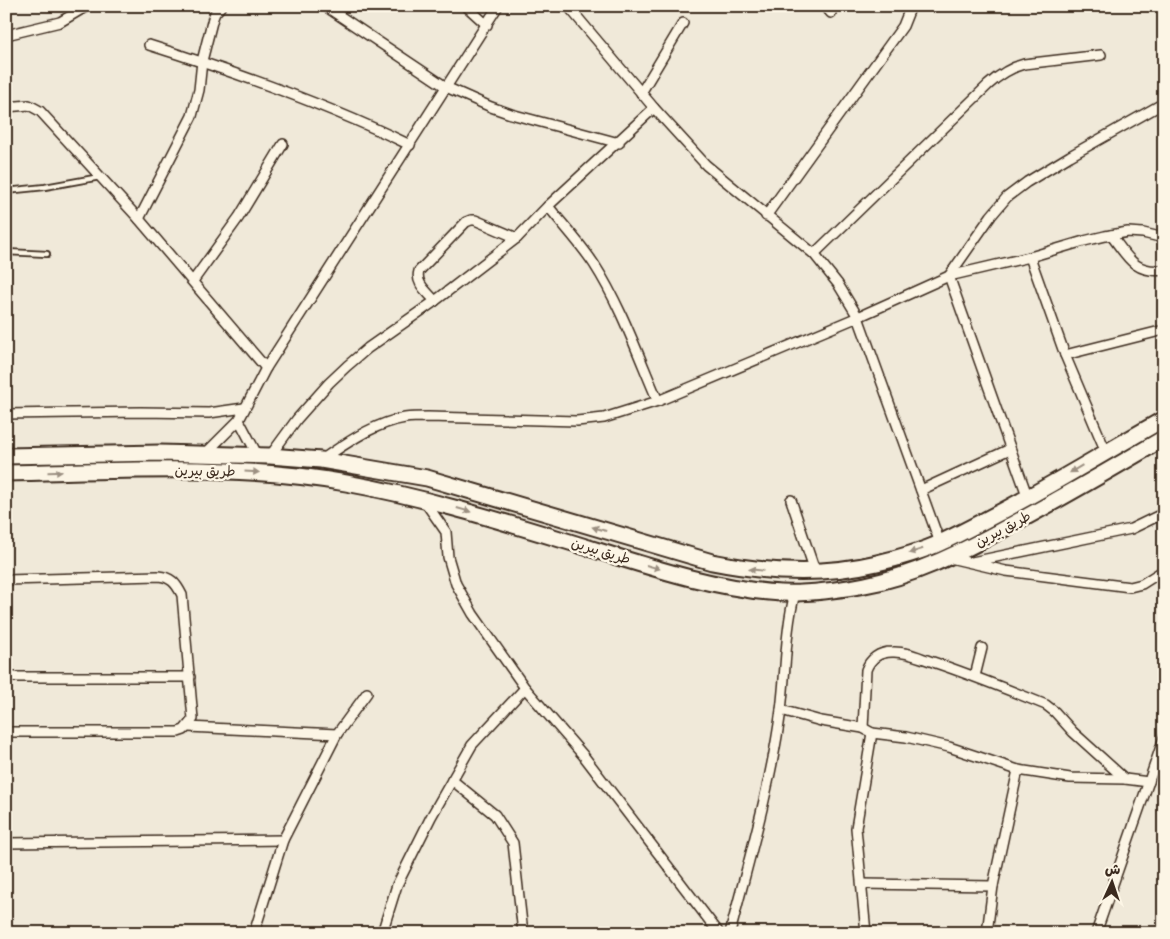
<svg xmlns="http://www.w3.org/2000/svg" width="1170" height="939" font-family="Pangolin,'Playpen Sans Arabic',sans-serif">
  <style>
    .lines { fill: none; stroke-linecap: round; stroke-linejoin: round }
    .lane-casing { stroke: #3b2a1e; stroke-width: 8 }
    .street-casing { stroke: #3b2a1e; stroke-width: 12 }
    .primary-casing { stroke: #3b2a1e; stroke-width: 19 }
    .lane { stroke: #fcf5e5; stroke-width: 4.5 }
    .street { stroke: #fcf5e5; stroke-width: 9 }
    .primary { stroke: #fcf5e5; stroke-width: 15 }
    .oneway { fill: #9c9082 }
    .labels { text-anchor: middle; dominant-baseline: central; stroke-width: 5; stroke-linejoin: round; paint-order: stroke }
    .street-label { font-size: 14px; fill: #3b2a1e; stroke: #fcf5e5 }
  </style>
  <rect width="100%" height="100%" fill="#f0e9d9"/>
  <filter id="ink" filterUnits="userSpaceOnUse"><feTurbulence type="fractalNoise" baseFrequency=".02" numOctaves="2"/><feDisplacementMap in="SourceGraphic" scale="10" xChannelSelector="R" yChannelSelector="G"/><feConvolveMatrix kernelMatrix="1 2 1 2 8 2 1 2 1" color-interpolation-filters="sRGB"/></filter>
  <g filter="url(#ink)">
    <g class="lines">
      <defs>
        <g id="lane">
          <polyline points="6,191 45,187 100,177"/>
          <polyline points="6,252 47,254"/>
        </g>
        <g id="street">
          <polyline points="325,6 446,87 491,107 511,114 619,143"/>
          <polyline points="466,6 487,25"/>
          <polyline points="568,6 654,108 706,165 814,254 838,284 858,317 940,543"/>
          <polyline points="825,6 831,13"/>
          <polyline points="6,35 60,22 87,6"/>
          <path d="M149 45C238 73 326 104 410 145"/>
          <polyline points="641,93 683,23"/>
          <polyline points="6,107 29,105 40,111 139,219 266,368"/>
          <path d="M548 206C563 225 580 243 594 264 621 306 638 355 658 401"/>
          <polyline points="766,216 903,26 911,6"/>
          <polyline points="139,219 192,116 199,90 202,61 213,18 215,13 221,6"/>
          <path d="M1111 235C1127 256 1134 274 1164 270"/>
          <path d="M814 254 988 85C999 75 1009 68 1024 64L1101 55"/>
          <polyline points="1030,257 1065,355 1106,452"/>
          <polyline points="193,281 239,217 283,144"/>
          <path d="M435 301C428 292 415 284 419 271L466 222 471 220H475L517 238"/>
          <polyline points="1065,355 1164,330"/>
          <polyline points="6,414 140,412 209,413 244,408"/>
          <polyline points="239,420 258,456"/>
          <polyline points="205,454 239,420 266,368 498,6"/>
          <polyline points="270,456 297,419 329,383 347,366 368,348 435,301 517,238 548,206 654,108"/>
          <path d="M321 460C347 443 374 423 405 418 412 417 421 417 428 417L577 421 604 418 658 401 858 317 949 276 1030 257 1084 241 1105 236 1128 232 1143 233 1164 238"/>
          <polyline points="921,490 1010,449"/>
          <polyline points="1028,498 949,276 991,216 1007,197 1027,182 1070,156 1164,103"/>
          <polyline points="423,499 446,532 448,557 456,584 473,614 525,688 583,755 719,933"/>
          <polyline points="791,500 815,571"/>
          <polyline points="950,558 1006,571 1130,587 1142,584 1164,570"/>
          <polyline points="972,562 1131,529 1164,513"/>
          <path d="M6 580 158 576C171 577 176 583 182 595L193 719 184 730 178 732H6"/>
          <polyline points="975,676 982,648"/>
          <polyline points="6,677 190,677"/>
          <polyline points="781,710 821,721 863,728 872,733 856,828 866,933"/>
          <polyline points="188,727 337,734"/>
          <path d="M863 728 866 670C870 659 879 652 892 652 906 651 920 658 933 662 972 675 1009 690 1046 705L1055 712 1073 732 1125 779"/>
          <polyline points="872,733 906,737 949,747 1018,770 1070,778 1125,779 1149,782"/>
          <polyline points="452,780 495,815 513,843 523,933"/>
          <polyline points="6,843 283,840"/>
          <polyline points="862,884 993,886"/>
          <polyline points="254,933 283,840 337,734 367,693"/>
          <polyline points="382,933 397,885 431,817 472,745 525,688"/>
          <path d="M730 933C749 859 771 785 781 710 786 671 785 631 795 593"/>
          <polyline points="987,933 993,886 1018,770"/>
          <polyline points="1096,933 1164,738"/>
        </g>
        <g id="primary">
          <path d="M6 456 160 453 270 456 321 460 427 478 712 562C767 573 823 576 877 563 895 559 926 550 942 542 959 534 976 525 993 516 1051 486 1107 451 1164 419"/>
          <path d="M6 473C119 471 234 463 346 483 419 496 491 518 563 540 632 561 709 589 781 593 808 594 838 590 865 585 913 576 957 554 1000 531 1055 502 1110 470 1164 438"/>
        </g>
      </defs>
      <use href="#lane" class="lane-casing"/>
      <use href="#street" class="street-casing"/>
      <use href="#primary" class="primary-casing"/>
      <use href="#lane" class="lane"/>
      <use href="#street" class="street"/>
      <use href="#primary" class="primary"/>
    </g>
    <defs><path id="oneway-solid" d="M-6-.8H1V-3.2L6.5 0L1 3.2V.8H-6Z" transform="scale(1.25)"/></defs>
    <g class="oneway">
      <use href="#oneway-solid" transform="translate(1076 469) rotate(149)"/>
      <use href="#oneway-solid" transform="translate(55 472) rotate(-1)"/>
      <use href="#oneway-solid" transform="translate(252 472) rotate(3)"/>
      <use href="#oneway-solid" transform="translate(464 510) rotate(16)"/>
      <use href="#oneway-solid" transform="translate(599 529) rotate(-164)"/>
      <use href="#oneway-solid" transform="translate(916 551) rotate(162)"/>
      <use href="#oneway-solid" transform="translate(653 567) rotate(16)"/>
      <use href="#oneway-solid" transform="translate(756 570) rotate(-174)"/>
    </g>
  </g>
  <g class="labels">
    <g class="street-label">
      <text transform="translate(205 471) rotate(1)">طريق بيرين</text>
      <text transform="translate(1003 529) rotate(-28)">طريق بيرين</text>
      <text transform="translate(601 551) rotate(17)">طريق بيرين</text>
    </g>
  </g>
  <rect width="1170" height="939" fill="none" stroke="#fcf5e5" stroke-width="25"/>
  <rect x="12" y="12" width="1145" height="914" fill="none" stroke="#3b2a1e" stroke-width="2" filter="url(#ink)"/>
  <g transform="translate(1112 882) rotate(3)" stroke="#fcf5e5" stroke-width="4" paint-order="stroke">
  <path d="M0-4L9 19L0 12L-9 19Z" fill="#3b2a1e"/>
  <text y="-8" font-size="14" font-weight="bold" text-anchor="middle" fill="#3b2a1e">ش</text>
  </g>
</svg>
